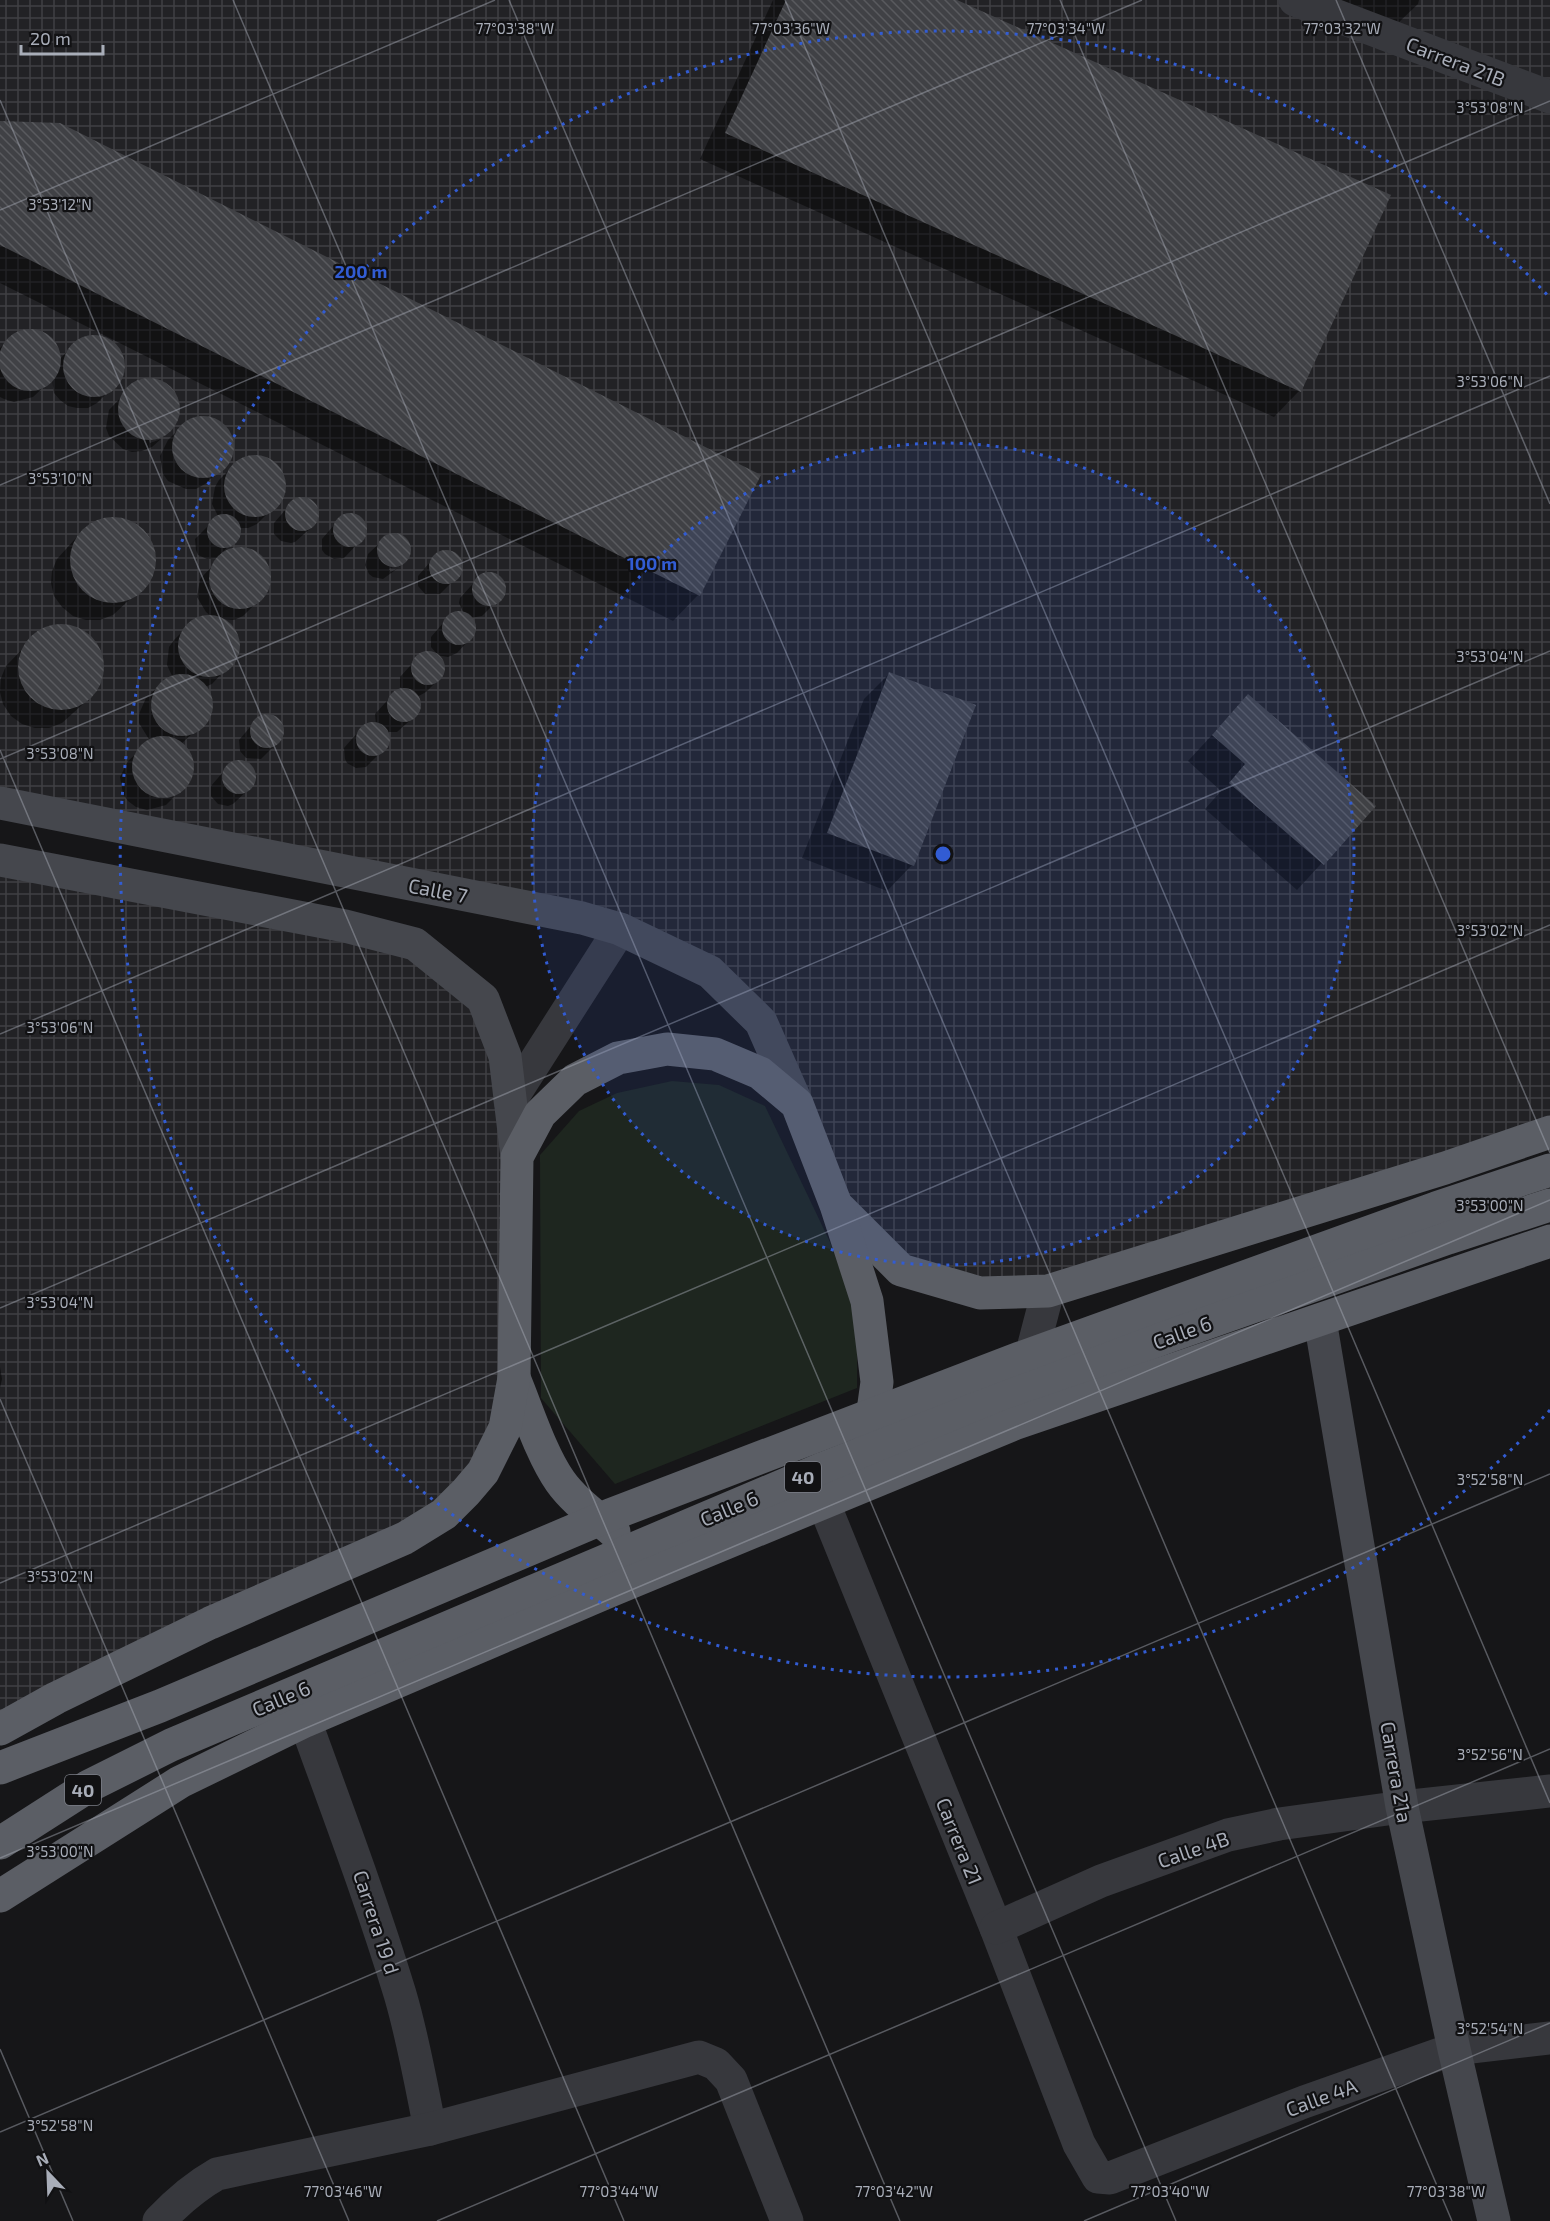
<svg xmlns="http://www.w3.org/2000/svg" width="1550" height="2221" font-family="'Exo 2',sans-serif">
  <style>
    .industrial { fill: url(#industrial-grid) }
    .grass { fill: #1e261f }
    .shadow { fill: #0007 }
    .building { fill: url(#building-back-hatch) }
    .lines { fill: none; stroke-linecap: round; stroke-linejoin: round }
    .minor { stroke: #37383d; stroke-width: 33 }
    .secondary { stroke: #45474d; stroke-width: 33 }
    .trunk { stroke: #5b5e65; stroke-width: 33 }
    .ticks { fill: none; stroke: #a8adb8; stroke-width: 1.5; stroke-opacity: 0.45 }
    .ring { fill: none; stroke: #325cd3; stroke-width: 3; stroke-dasharray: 3 6 }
    .labels { text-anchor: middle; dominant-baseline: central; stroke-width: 4.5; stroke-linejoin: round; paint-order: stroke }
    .shield { fill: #111113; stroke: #7b7e86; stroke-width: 1.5 }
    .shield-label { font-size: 18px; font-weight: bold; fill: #a8adb8 }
    .street-label { font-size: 20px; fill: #a8adb8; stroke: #111113 }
    .ticks-label { font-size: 15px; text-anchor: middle; fill: #a8adb8; stroke: #111113; stroke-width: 4.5; stroke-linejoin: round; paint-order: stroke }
    .centre { fill: #325cd3; stroke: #111113; stroke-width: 3 }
    .ring-label { font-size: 18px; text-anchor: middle; font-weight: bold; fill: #325cd3; stroke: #111113; stroke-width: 4.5; stroke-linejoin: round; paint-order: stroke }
  </style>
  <defs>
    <pattern id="industrial-grid" width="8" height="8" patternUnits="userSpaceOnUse" patternTransform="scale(1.5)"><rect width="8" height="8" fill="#222225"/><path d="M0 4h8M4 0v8" fill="none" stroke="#3f3f43"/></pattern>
    <pattern id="building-back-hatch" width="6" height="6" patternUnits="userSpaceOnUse" patternTransform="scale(1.5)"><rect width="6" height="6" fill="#404145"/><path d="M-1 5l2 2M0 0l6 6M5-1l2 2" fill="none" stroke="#595a5e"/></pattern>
  </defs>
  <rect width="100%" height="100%" fill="#161618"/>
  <g class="industrial">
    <polygon points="0,0 1550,0 1550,1132 1048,1291 901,1270 836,1205 761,1022 620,929 0,803"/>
    <polygon points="0,860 415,944 483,999 505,1056 514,1378 466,1492 0,1729"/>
  </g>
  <polygon class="grass" points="672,1081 719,1085 765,1106 830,1242 857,1317 857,1388 615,1484 541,1398 540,1155 579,1111 617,1093"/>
  <g class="shadow">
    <polygon points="773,0 953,0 1389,196 1299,391 1274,417 700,159"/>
    <polygon points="1338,0 1419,0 1418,4 1398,23"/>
    <polygon points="0,122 698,595 673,621 0,283"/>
    <polygon points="24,331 34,331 44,334 52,339 57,348 60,359 72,346 88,337 98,337 108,339 116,346 121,354 124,364 122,374 118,383 104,396 97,403 88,408 77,408 68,406 60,400 54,393 52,379 33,397 14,402 4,399 0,397 0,348 15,334"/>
    <polygon points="153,380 162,383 170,389 176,397 178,407 173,427 163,436 163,434 149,440 150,443 161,439 152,447 142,451 132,452 123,449 109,436 106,428 109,410 134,384"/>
    <polygon points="197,418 216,420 230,435 232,445 231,455 226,464 205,484 196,489 186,489 168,481 163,474 160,456 168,440 181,427"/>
    <polygon points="258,457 268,460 276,466 282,475 284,484 283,494 278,503 257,524 248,528 239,528 237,537 221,554 244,549 254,552 262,558 267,567 269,577 268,586 264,595 243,616 234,620 222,619 231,626 236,634 239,644 237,654 225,670 212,684 205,687 211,703 210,713 205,722 181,744 190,756 192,765 191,775 187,784 166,805 147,810 136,807 128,801 123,794 120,777 128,761 150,741 139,723 139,714 146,698 160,685 173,678 167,665 169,647 174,640 194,620 212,617 206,612 197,597 200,579 220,558 207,559 198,555 196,550 195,539 218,516 212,504 215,487 219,480 233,466 248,458"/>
    <polygon points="303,499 315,506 317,516 313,526 295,542 291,543 281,541 274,534 274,523 293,501"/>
    <polygon points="352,515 364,522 364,537 344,558 334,559 325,554 322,550 322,539 341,517"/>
    <polygon points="109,518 123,520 136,525 146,535 152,547 154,561 151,574 144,586 113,615 100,620 86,620 73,616 62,607 54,596 51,583 52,571 57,559 85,528 96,522"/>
    <polygon points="395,535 405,539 410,547 410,552 405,561 399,567 399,564 389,569 391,572 398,568 383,579 373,577 369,574 365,565 368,554 385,538"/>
    <polygon points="442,552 453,552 460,559 460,574 440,594 425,594 418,586 418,576 437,554"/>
    <polygon points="490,573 499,577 504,586 502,596 482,616 470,618 472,620 474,630 470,639 457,653 448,657 436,655 442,660 444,670 439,679 426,692 417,697 419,707 415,716 397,732 385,732 388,736 387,746 366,767 356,768 347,763 345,759 344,748 351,740 364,726 376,725 375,714 395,692 403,690 400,687 400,677 420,655 424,653 437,654 431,647 431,637 450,615 464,614 459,603 460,598 480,576"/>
    <polygon points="58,626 72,627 85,633 94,642 101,655 103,669 100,682 93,695 62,723 49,728 35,728 22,724 11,716 3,704 0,692 1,678 6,666 34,637 45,629"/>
    <polygon points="889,674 912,865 887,891 802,858 864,699"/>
    <polygon points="1248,696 1374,806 1297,890 1205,809 1221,791 1188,761"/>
    <polygon points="269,716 281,723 282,738 261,759 246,758 240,751 239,740 258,718"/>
    <polygon points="241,761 253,769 255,779 250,788 233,804 228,806 218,804 211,796 211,786 230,764"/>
    <polygon points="0,1367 2,1379 0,1388"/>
  </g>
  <g class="building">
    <polygon points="786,0 957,0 1391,195 1301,392 725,133"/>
    <polygon points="0,121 60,123 761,475 700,596 0,245"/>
    <circle cx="30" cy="360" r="31"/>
    <circle cx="94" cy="366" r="31"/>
    <circle cx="149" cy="409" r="31"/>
    <circle cx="203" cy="447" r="31"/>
    <circle cx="255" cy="486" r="31"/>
    <circle cx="302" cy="514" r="17"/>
    <circle cx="350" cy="530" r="17"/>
    <circle cx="224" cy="531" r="17"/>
    <circle cx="113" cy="560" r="43"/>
    <circle cx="394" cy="550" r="17"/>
    <circle cx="240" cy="578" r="31"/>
    <circle cx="446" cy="567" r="17"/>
    <circle cx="489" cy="589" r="17"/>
    <circle cx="459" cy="628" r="17"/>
    <circle cx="209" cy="646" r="31"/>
    <circle cx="61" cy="667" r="43"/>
    <circle cx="428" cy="668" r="17"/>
    <polygon points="889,672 976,705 914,866 827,833"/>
    <circle cx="182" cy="705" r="31"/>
    <circle cx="404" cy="705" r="17"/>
    <polygon points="1248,694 1376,806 1324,865 1229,783 1245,764 1212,735"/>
    <circle cx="267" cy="731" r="17"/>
    <circle cx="373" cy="739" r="17"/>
    <circle cx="163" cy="767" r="31"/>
    <circle cx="239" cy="777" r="17"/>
  </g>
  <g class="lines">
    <g class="minor">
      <polyline points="1295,0 1550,97"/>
      <polyline points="510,1101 620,929"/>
      <polyline points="1025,1379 1048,1291"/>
      <polyline points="824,1504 996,1928 1079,2144 1098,2177 1110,2178 1304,2102 1454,2049 1550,2038"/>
      <path d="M305 1721C338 1812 372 1902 400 1994 413 2038 421 2084 430 2129"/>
      <polyline points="996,1928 1101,1881 1228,1835 1279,1824 1402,1807 1550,1791"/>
      <path d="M159 2221C177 2202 194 2187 217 2174L430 2129 699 2057 716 2064 731 2080 787 2221"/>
    </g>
    <g class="secondary">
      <polyline points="0,803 582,918 620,929 710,972 761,1022 797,1104"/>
      <polyline points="0,860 345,926 415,944 483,999 505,1056 517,1157"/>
      <polyline points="1320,1320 1402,1807 1454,2049 1494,2221"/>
    </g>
    <g class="trunk">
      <polyline points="840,1209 901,1270 980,1293 1048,1291 1445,1168 1550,1132"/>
      <path d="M514 1378C527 1409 541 1454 560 1481 574 1501 596 1516 614 1532"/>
      <polyline points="0,1729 56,1698 210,1623 405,1538 444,1514 466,1492 483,1472 505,1428 514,1378 517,1157 540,1114 575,1080 618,1058 667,1049 715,1054 760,1073 797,1104 836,1205 867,1301 877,1382 870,1433"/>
      <polyline points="0,1768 160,1706 610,1515 1020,1358 1436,1208 1550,1170"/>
      <polyline points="0,1843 89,1786 171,1745 824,1468 980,1407 1167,1337 1448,1238 1550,1205"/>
      <polyline points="0,1896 180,1782 305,1721 612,1590 1014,1424 1550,1241"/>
    </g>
  </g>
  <path class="ticks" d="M233 0 1176 2221M509 0 1452 2221M785 0 1550 1803M1060 0 1550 1153M1336 0 1550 504M0 100 900 2221M0 210 495 0M0 485 1142 0M0 750 624 2221M0 759 1550 101M0 1034 1550 376M0 1308 1550 651M0 1399 349 2221M0 1583 1550 925M0 1858 1550 1200M0 2049 73 2221M0 2132 1550 1474M437 2221 1550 1749M1084 2221 1550 2023"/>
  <circle cx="943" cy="854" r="411" fill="#325cd3" fill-opacity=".12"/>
  <g class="ring">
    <circle cx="943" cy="854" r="411"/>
    <path d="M1550 1410A823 823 0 1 1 1550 298"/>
  </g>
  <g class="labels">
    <g class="shield">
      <rect x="785" y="1462" width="36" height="30" rx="4.5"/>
      <rect x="65" y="1775" width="36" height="30" rx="4.5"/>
    </g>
    <g class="shield-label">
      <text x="803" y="1477">40</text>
      <text x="83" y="1790">40</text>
    </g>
    <g class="street-label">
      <text transform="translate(1456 61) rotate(21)">Carrera 21B</text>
      <text transform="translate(438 890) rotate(11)">Calle 7</text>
      <text transform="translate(1182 1332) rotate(-20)">Calle 6</text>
      <text transform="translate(729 1508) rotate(-23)">Calle 6</text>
      <text transform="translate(281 1698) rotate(-23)">Calle 6</text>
      <text transform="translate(1397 1772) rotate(80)">Carrera 21a</text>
      <text transform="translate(960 1841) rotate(68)">Carrera 21</text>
      <text transform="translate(1193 1849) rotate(-19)">Calle 4B</text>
      <text transform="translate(377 1922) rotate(72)">Carrera 19 d</text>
      <text transform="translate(1321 2097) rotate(-20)">Calle 4A</text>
    </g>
  </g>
  <g class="ticks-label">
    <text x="515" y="34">77°03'38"W</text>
    <text x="791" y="34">77°03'36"W</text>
    <text x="1066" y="34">77°03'34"W</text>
    <text x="1342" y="34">77°03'32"W</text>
    <text x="1490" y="113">3°53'08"N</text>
    <text x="60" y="210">3°53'12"N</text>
    <text x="1490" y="387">3°53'06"N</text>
    <text x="60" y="484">3°53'10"N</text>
    <text x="1490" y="662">3°53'04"N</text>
    <text x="60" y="759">3°53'08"N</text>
    <text x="1490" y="936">3°53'02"N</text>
    <text x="60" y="1033">3°53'06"N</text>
    <text x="1490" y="1211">3°53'00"N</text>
    <text x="60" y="1308">3°53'04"N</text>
    <text x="1490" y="1485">3°52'58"N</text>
    <text x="60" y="1582">3°53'02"N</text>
    <text x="1490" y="1760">3°52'56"N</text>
    <text x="60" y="1857">3°53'00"N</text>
    <text x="1490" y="2034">3°52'54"N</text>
    <text x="60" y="2131">3°52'58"N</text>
    <text x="343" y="2197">77°03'46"W</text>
    <text x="619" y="2197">77°03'44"W</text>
    <text x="894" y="2197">77°03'42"W</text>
    <text x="1170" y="2197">77°03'40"W</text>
    <text x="1446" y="2197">77°03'38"W</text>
  </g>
  <circle cx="943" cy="854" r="9" class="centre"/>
  <g class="ring-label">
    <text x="361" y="278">200 m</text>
    <text x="652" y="570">100 m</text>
  </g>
  <g transform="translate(48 2173) rotate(337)" stroke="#111113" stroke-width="4.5" paint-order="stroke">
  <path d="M0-4.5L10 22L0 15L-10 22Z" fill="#a8adb8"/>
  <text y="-9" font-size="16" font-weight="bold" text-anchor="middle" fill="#a8adb8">N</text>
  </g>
  <path d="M21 45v9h82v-9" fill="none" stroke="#a8adb8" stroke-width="3"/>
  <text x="30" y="45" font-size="18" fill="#a8adb8" stroke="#111113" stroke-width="4.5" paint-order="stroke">20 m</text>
</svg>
